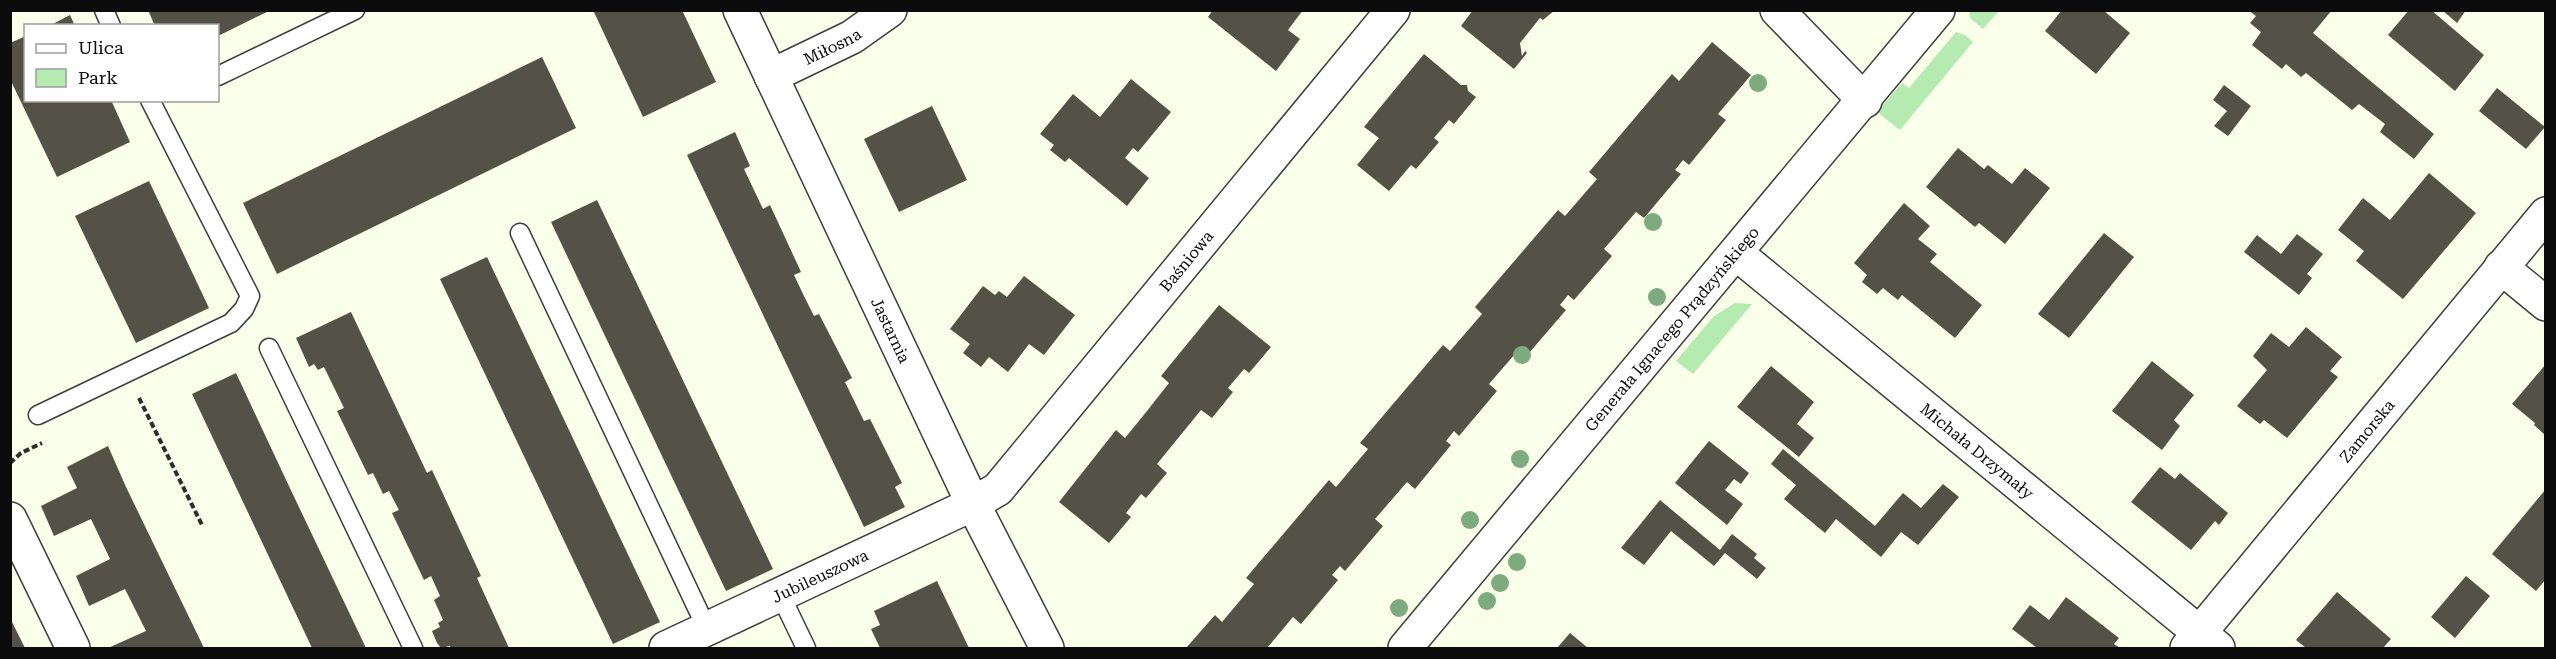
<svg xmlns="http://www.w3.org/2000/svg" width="2556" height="659" font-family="'Roboto Serif',serif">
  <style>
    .green { fill: #b5ebb1 }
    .building { fill: #545247 }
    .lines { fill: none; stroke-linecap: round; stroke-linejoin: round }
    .service-casing { stroke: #3e3e3e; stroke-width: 21 }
    .minor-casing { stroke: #3e3e3e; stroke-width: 36 }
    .tertiary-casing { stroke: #3e3e3e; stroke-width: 36 }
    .path { stroke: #2d2d2d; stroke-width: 4; stroke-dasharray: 6 3; stroke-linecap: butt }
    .service { stroke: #fff; stroke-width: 18 }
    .minor { stroke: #fff; stroke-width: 33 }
    .tertiary { stroke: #fff; stroke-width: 33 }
    .tree { fill: #7eaa80 }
    .labels { text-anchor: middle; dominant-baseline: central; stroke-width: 6; stroke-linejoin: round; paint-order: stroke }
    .street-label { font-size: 16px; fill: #0b0b0b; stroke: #fff }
  </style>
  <rect width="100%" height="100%" fill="#f9ffe8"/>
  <g class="green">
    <polygon points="1969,11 1969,10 1999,11 1983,29 1970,18"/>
    <polygon points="1956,32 1965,35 1973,42 1900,130 1877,112 1902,83 1909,88"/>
    <polygon points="1735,303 1752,304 1693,374 1676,361 1714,316"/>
  </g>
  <g class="building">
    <polygon points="148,10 271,10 218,36 218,26 155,26"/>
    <polygon points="593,10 682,10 716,82 643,117"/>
    <polygon points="1213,10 1303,10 1288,30 1300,39 1276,71 1208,17"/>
    <polygon points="1473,10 1555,10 1543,20 1540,18 1520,43 1522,56 1525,51 1527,53 1514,69 1461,26"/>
    <polygon points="2062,10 2103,10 2130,33 2096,74 2045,31"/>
    <polygon points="2248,10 2332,10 2313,33 2434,134 2414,159 2380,132 2385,124 2359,104 2352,110 2306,73 2301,77 2286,64 2282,69 2252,45 2261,32 2250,23 2256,16"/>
    <polygon points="2409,10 2431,10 2484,55 2455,91 2388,35"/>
    <polygon points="2442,10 2466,10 2457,23"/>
    <polygon points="70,15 75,26 49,26"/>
    <polygon points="26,36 26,100 111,100 130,142 57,177 10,79 10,43"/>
    <polygon points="1712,42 1751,75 1718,114 1726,120 1689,165 1683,160 1675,170 1681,174 1644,218 1636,212 1604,249 1612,256 1574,300 1568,295 1560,305 1566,310 1529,353 1521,347 1489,384 1497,391 1459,436 1454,431 1446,441 1451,445 1415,489 1407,482 1375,519 1383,526 1345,571 1340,566 1332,575 1338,580 1301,624 1293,617 1267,648 1186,648 1215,615 1222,622 1254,584 1246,578 1329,480 1336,487 1368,449 1360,443 1443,345 1450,351 1482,314 1475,307 1558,210 1565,216 1597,179 1589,172 1672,74 1679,81"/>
    <polygon points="1424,54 1461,85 1467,85 1468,91 1476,97 1454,124 1449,120 1434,138 1439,142 1416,169 1411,165 1389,191 1357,165 1379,138 1364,127"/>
    <polygon points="542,57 576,128 277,274 243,203"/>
    <polygon points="1131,79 1171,112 1138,152 1133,148 1125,158 1149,178 1127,206 1069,158 1065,162 1050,150 1054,145 1040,134 1073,94 1100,117"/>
    <polygon points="2224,85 2251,106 2228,136 2214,126 2227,111 2213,100"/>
    <polygon points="2497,88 2545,127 2526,149 2479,111"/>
    <polygon points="932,106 967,180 899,212 864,139"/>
    <polygon points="735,132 750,166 744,169 763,209 770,205 801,272 794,275 804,296 814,316 819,314 852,378 845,382 864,421 870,419 902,483 895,487 905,507 864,527 687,155"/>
    <polygon points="1958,148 1984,169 1988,165 2012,184 2025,168 2050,188 2005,244 1979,223 1975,227 1926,187"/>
    <polygon points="2429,173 2476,213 2403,299 2356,261 2364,251 2338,230 2363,198 2390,220"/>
    <polygon points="149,181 209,308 136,343 75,216"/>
    <polygon points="597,200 773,569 726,591 551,222"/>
    <polygon points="1904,203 1930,226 1918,239 1937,254 1930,262 1982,305 1955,338 1902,295 1898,300 1883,288 1877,294 1862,282 1867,275 1854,263"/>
    <polygon points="2104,233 2134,257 2069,338 2038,314"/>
    <polygon points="2297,234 2323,254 2307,274 2312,278 2299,295 2244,252 2257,235 2281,254"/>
    <polygon points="487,257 660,622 613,644 440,279"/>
    <polygon points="1024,276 1075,315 1044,355 1029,344 1008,372 989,357 981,367 963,353 970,344 950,329 983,286 995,295 999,291 1007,297"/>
    <polygon points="1219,305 1271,347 1249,373 1244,369 1228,388 1233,392 1212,418 1201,410 1157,464 1167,473 1146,498 1141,494 1126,513 1131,517 1109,543 1059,502 1116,430 1125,438 1147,411 1169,383 1161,376"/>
    <polygon points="351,312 427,473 432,470 481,576 477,578 509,648 451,648 450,646 441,648 437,643 432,631 440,627 438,623 443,620 434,600 440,596 431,576 424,580 392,513 399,510 389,491 383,494 373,473 368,475 337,411 344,408 324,367 318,370 314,364 309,367 296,338"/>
    <polygon points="2306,327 2342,357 2330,371 2338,377 2287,438 2264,420 2260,424 2237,406 2267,370 2253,356 2271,333 2289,347"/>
    <polygon points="2152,361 2194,395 2174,420 2180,426 2162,450 2112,411"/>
    <polygon points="2546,364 2546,436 2534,425 2535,423 2512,404"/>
    <polygon points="1771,366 1814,402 1797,424 1814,438 1799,457 1737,407"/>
    <polygon points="236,373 288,484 366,648 312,648 192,394"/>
    <polygon points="1709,441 1749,473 1741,484 1734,479 1725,490 1743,504 1727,525 1675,483"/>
    <polygon points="108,446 126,487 204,648 108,648 146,631 125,589 89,606 76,576 110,559 91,519 54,536 41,506 77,488 67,467"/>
    <polygon points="1783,449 1875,526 1903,493 1921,508 1943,484 1959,497 1918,545 1901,532 1881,557 1836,519 1825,533 1784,499 1796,485 1771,464"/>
    <polygon points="2160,467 2175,479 2180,473 2228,513 2219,525 2215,521 2191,550 2131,502"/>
    <polygon points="2546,489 2546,579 2536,591 2492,554"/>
    <polygon points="1660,500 1720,550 1732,534 1757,554 1754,558 1766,568 1757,579 1725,553 1714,566 1671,531 1644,565 1621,548"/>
    <polygon points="2466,576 2490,596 2455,638 2431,617"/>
    <polygon points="937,581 969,648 880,648 871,629 880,625 874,611"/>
    <polygon points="2337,592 2391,639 2383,648 2306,648 2296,640"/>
    <polygon points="2066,597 2119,638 2114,644 2120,648 2037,648 2012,629 2030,605 2049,620"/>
    <polygon points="10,618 25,648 10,648"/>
    <polygon points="1570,633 1588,648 1557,648"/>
  </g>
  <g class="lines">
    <defs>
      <g id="service">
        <polyline points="104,10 111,26"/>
        <polyline points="218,76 355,10"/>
        <polyline points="520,233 707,629"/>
        <polyline points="269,348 413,648"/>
        <polyline points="38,415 231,323 244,309 250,296 150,100"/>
        <polyline points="780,594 806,648"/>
      </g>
      <g id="minor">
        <path id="s1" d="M740 10 973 504 1047 648"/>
        <polyline points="1777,10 1865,101"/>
        <path id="s2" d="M771 76 852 37 890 10"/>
        <path id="s3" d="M1736 253 2218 648"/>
        <polyline points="2501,267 2546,304"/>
        <polyline points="10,519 73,648"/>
        <path id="s4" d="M666 648 973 504 998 489 1393 10"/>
        <path id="s5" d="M2187 648 2546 214"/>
      </g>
      <g id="tertiary">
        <path id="s6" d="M1405 648 1938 10"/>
      </g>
    </defs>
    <use href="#service" class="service-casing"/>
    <use href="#minor" class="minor-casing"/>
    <use href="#tertiary" class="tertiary-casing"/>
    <g class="path">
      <polyline points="139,398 203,527"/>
      <polyline points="10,463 21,453 42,443"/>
    </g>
    <use href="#service" class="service"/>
    <use href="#minor" class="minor"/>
    <use href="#tertiary" class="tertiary"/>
  </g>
  <g class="tree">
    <circle cx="1758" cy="83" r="9"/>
    <circle cx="1653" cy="222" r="9"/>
    <circle cx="1657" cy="297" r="9"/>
    <circle cx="1522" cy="355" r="9"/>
    <circle cx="1520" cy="459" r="9"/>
    <circle cx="1470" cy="520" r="9"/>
    <circle cx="1517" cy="562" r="9"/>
    <circle cx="1500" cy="583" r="9"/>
    <circle cx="1487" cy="601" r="9"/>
    <circle cx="1399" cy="608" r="9"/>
  </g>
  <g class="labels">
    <g class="street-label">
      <text stroke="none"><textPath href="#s2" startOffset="68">Miłosna</textPath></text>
      <text stroke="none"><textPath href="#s4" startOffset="664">Baśniowa</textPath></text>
      <text stroke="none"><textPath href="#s6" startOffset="416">Generała Ignacego Prądzyńskiego</textPath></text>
      <text stroke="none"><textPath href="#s1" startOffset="354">Jastarnia</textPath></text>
      <text stroke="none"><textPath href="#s5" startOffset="282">Zamorska</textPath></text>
      <text stroke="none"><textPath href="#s3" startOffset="312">Michała Drzymały</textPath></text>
      <text stroke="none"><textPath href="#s4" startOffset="170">Jubileuszowa</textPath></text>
    </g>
  </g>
  <rect width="2556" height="659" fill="none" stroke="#0b0b0b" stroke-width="24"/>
  <rect x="24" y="24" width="195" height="78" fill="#ffffff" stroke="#9d9d9d" stroke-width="1.5"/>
  <rect x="36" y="44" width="30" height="9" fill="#ffffff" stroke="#9d9d9d" stroke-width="1.5"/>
  <text x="78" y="54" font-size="18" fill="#0b0b0b">Ulica</text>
  <rect x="36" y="69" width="30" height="18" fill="#b5ebb1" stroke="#9d9d9d" stroke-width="1.5"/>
  <text x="78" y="84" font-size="18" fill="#0b0b0b">Park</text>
</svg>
